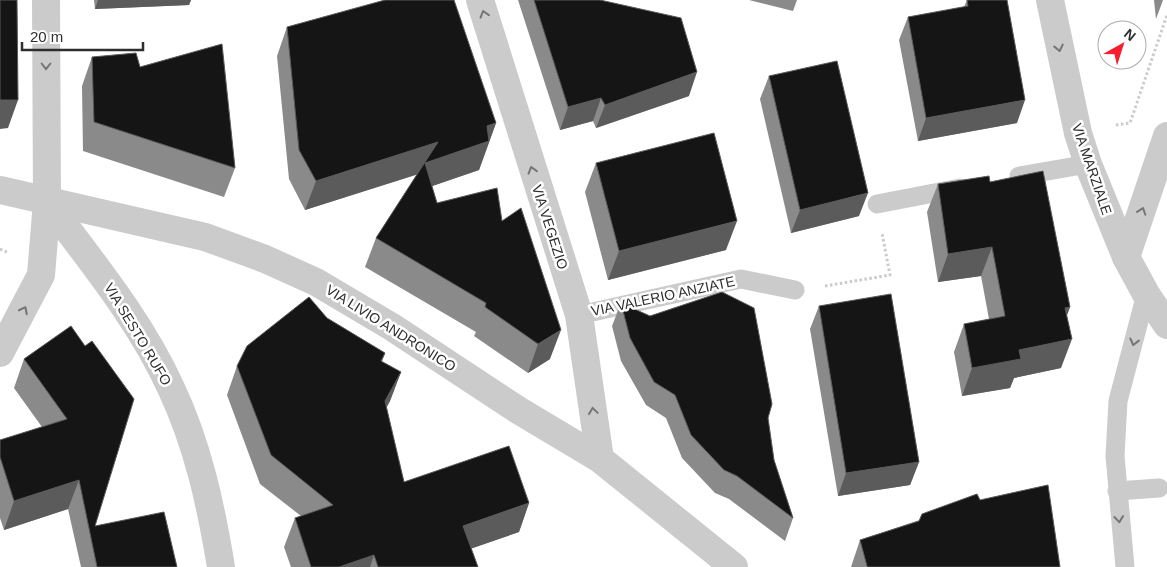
<svg xmlns="http://www.w3.org/2000/svg" width="1167" height="567" font-family="Arial,sans-serif">
  <style>
    .lines { fill: none; stroke-linecap: round; stroke-linejoin: round }
    .path { stroke: #cbcbcb; stroke-width: 3; stroke-dasharray: 2.5 2.5; stroke-linecap: butt }
    .service { stroke: #cbcbcb; stroke-width: 19 }
    .minor { stroke: #cbcbcb; stroke-width: 28 }
    .tertiary { stroke: #cbcbcb; stroke-width: 28 }
    .wall { fill: #8a8a8a }
    .shaded-wall { fill: #5b5b5b }
    .building { fill: #151515; stroke: #5b5b5b }
    .oneway { stroke: #757575 }
    .labels { text-anchor: middle; dominant-baseline: central; stroke-width: 5; stroke-linejoin: round; paint-order: stroke }
    .street-label { font-size: 14px; fill: #2e2e2e; stroke: #fff }
  </style>
  <rect width="100%" height="100%" fill="#fff"/>
  <g class="lines">
    <g class="path">
      <polyline points="1116,125 1130,123 1167,15"/>
      <polyline points="0,249 9,253"/>
      <polyline points="825,286 890,275 882,233"/>
    </g>
    <g class="service">
      <polyline points="1019,176 1088,164"/>
      <polyline points="877,204 960,188"/>
      <polyline points="579,315 741,279 795,290"/>
      <polyline points="1117,491 1159,488"/>
      <polyline points="1125,567 1115,456 1118,401 1146,294"/>
    </g>
    <g class="minor">
      <polyline points="480,0 579,315 600,459"/>
      <polyline points="0,190 205,237 265,259 316,282 392,327 518,410 600,459 734,567"/>
      <path d="M47 202C91 261 140 320 171 388 198 445 211 506 221 567"/>
      <polyline points="0,353 41,275 47,202 46,0"/>
    </g>
    <g class="tertiary">
      <polyline points="1050,0 1078,133 1088,164 1126,257 1146,294 1167,325"/>
      <polyline points="1126,257 1167,136"/>
    </g>
  </g>
  <g class="wall">
    <polygon points="94,0 191,0 189,5 95,9"/>
    <polygon points="518,0 600,0 689,96 596,128 593,121 560,130"/>
    <polygon points="749,0 797,0 793,11"/>
    <polygon points="967,0 1017,123 918,141 899,40 908,17 964,7"/>
    <polygon points="1154,0 1163,0 1156,19"/>
    <polygon points="287,27 496,123 479,170 432,186 437,203 502,221 550,359 528,373 474,336 476,332 365,267 376,238 417,174 305,210 289,179 277,56"/>
    <polygon points="92,57 140,67 235,168 224,197 83,151 82,86"/>
    <polygon points="769,76 859,216 791,233 760,99"/>
    <polygon points="596,163 726,250 608,280 585,192"/>
    <polygon points="990,182 1070,307 1067,315 1061,368 1014,378 1010,388 962,396 954,352 964,324 989,319 981,276 938,282 927,212 938,184"/>
    <polygon points="621,303 768,418 774,460 793,518 785,541 729,499 715,493 682,458 666,418 646,405 621,361 612,326"/>
    <polygon points="819,306 919,462 910,485 838,496 810,329"/>
    <polygon points="327,318 385,353 382,362 401,372 390,401 386,408 404,482 529,503 519,532 471,548 478,567 291,567 284,547 295,518 301,516 260,484 227,395 237,366"/>
    <polygon points="71,326 95,526 177,567 81,567 68,509 4,530 0,518 0,440 42,427 14,388 24,359"/>
    <polygon points="980,500 1060,567 851,567 860,540"/>
  </g>
  <g class="shaded-wall">
    <polygon points="98,0 191,0 189,5 95,9"/>
    <polygon points="697,72 689,96 596,128 605,105"/>
    <polygon points="601,98 593,121 560,130 568,107"/>
    <polygon points="0,100 18,100 8,128 0,129"/>
    <polygon points="1025,100 1017,123 918,141 926,118"/>
    <polygon points="496,123 479,170 415,192 422,173 305,210 316,181"/>
    <polygon points="868,193 859,216 791,233 800,210"/>
    <polygon points="737,221 726,250 608,280 619,251"/>
    <polygon points="992,247 981,276 938,282 948,254"/>
    <polygon points="1070,307 1059,336 1065,308"/>
    <polygon points="561,330 550,359 528,373 538,344"/>
    <polygon points="1072,339 1061,368 1014,378 1010,388 962,396 972,368 1019,350"/>
    <polygon points="401,372 390,401 374,430 385,401"/>
    <polygon points="919,462 910,485 838,496 846,473"/>
    <polygon points="79,480 68,509 4,530 14,501"/>
    <polygon points="529,503 519,532 453,555 463,526"/>
    <polygon points="374,555 370,567 339,567"/>
  </g>
  <g class="building">
    <polygon points="0,0 17,0 18,100 0,100"/>
    <polygon points="385,0 454,0 496,123 487,126 489,141 425,163 437,203 497,188 502,221 521,208 561,330 538,344 485,307 486,303 376,238 438,142 316,181 299,150 287,27"/>
    <polygon points="534,0 600,0 681,18 697,72 605,105 601,98 568,107"/>
    <polygon points="967,0 1007,0 1025,100 926,118 908,17 968,6"/>
    <polygon points="222,44 235,168 94,122 92,57 136,53 140,67"/>
    <polygon points="837,61 868,193 800,210 769,76"/>
    <polygon points="714,133 737,221 619,251 596,163"/>
    <polygon points="1043,171 1070,307 1065,308 1072,339 1019,350 1021,359 972,368 964,324 1005,316 992,247 948,254 938,184 989,176 990,182"/>
    <polygon points="722,292 754,308 772,404 768,418 774,460 793,518 737,476 724,470 691,435 675,395 654,382 630,338 621,303 650,316"/>
    <polygon points="891,294 919,462 846,473 819,306"/>
    <polygon points="309,297 327,318 385,353 381,361 401,372 385,401 404,482 509,446 529,503 463,526 478,567 378,567 374,555 339,567 311,567 295,518 333,505 271,455 237,366 247,346"/>
    <polygon points="71,326 85,346 92,341 134,399 95,526 164,512 177,567 97,567 79,480 14,501 0,457 0,440 67,419 24,359"/>
    <polygon points="1048,485 1060,567 868,567 867,566 860,540 919,521 922,514 977,494 980,500"/>
  </g>
  <defs><path id="oneway-chevron" d="M-2-3.5L2.5 0L-2 3.5" fill="none" stroke-width="1.6" stroke-linecap="round" stroke-linejoin="round" transform="scale(1.25)"/></defs>
  <g class="oneway">
    <use href="#oneway-chevron" transform="translate(484 14) rotate(-107)"/>
    <use href="#oneway-chevron" transform="translate(1059 48) rotate(78)"/>
    <use href="#oneway-chevron" transform="translate(46 66) rotate(90)"/>
    <use href="#oneway-chevron" transform="translate(532 170) rotate(-107)"/>
    <use href="#oneway-chevron" transform="translate(1142 211) rotate(-71)"/>
    <use href="#oneway-chevron" transform="translate(24 310) rotate(-63)"/>
    <use href="#oneway-chevron" transform="translate(1134 342) rotate(104)"/>
    <use href="#oneway-chevron" transform="translate(593 411) rotate(-98)"/>
    <use href="#oneway-chevron" transform="translate(1119 519) rotate(84)"/>
  </g>
  <g class="labels">
    <g class="street-label">
      <text transform="translate(1092 169) rotate(71)">VIA MARZIALE</text>
      <text transform="translate(550 227) rotate(72)">VIA VEGEZIO</text>
      <text transform="translate(663 296) rotate(-12)">VIA VALERIO ANZIATE</text>
      <text transform="translate(391 328) rotate(32)">VIA LIVIO ANDRONICO</text>
      <text transform="translate(138 334) rotate(59)">VIA SESTO RUFO</text>
    </g>
  </g>
  <g transform="translate(1122 45) rotate(39)"><circle r="24" fill="#ffffff" stroke="#ababab"/>
  <path d="M0-4L9 19L0 12L-9 19Z" fill="#f61e2d"/>
  <text y="-8" font-size="14" font-weight="bold" text-anchor="middle" fill="#2e2e2e">N</text>
  </g>
  <path d="M22 42v8h121v-8" fill="none" stroke="#2e2e2e" stroke-width="2.5"/>
  <text x="30" y="42" font-size="15" fill="#2e2e2e" stroke="#ffffff" stroke-width="4" paint-order="stroke">20 m</text>
</svg>
